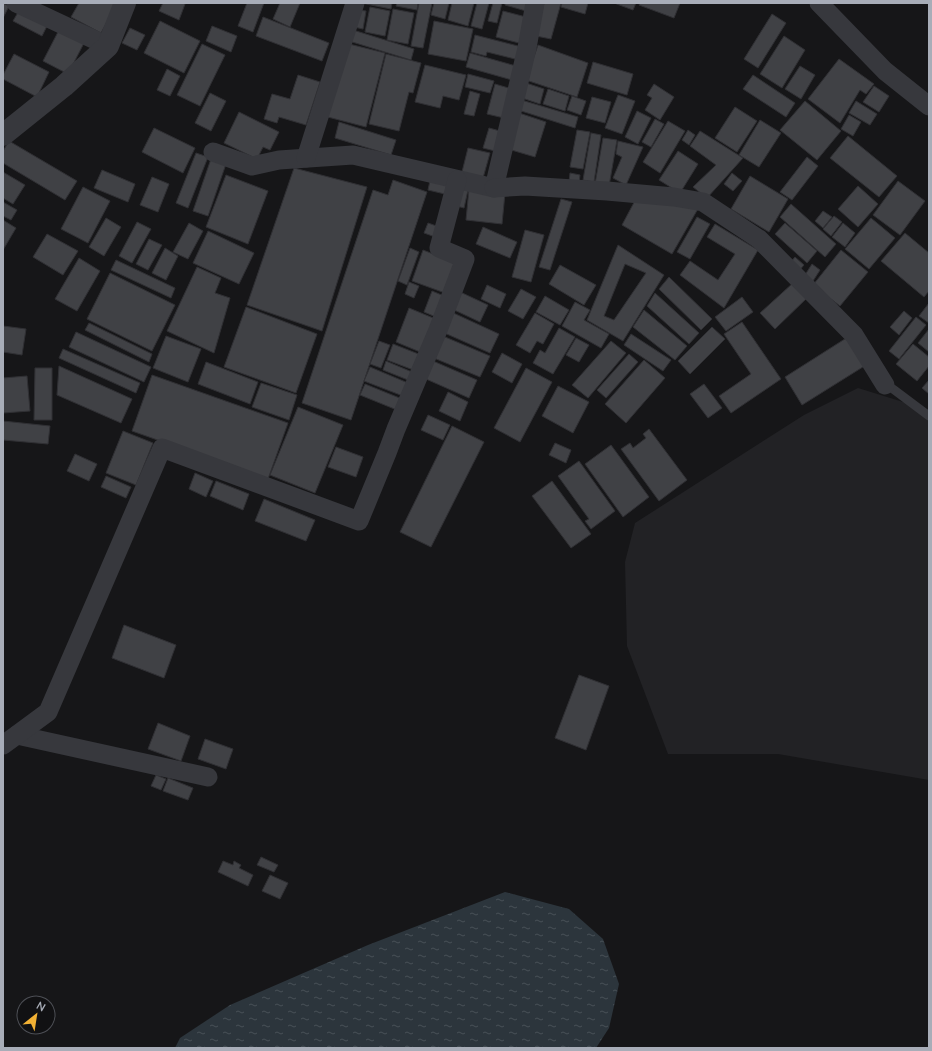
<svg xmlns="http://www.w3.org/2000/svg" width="932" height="1051" font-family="'Nunito Sans',sans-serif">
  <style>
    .built { fill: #222225 }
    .water { fill: url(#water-ripples) }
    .building { fill: #404145; stroke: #303034; fill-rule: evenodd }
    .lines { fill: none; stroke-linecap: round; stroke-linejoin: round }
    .service { stroke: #37383d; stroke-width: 9 }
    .minor { stroke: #37383d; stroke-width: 19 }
    .tertiary { stroke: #37383d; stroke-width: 22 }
  </style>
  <defs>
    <pattern id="water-ripples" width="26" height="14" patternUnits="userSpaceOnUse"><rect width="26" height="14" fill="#2c353c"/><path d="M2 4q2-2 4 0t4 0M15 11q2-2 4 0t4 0" fill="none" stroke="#485056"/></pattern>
  </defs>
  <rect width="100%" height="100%" fill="#161618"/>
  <polygon class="built" points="858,388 929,410 929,780 778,754 668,754 627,646 625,562 635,523 804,415"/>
  <polygon class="water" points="505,892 569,909 603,939 619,984 609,1028 596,1048 175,1048 180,1038 230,1005 368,945"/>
  <g class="building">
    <polygon points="3,3 9,6 3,18"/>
    <polygon points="79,3 117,3 101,33 71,17"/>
    <polygon points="163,3 182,3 185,4 179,20 159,11"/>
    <polygon points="247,3 264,3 253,32 238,26"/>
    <polygon points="280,3 300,3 290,27 273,19"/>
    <polygon points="361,3 392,3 391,9"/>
    <polygon points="397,3 418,3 417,10 396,6"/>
    <polygon points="419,3 432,3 423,48 411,46"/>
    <polygon points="434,3 449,3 445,19 431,15"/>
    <polygon points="452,3 474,3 468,26 448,20"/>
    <polygon points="477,3 489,3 482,29 471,26"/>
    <polygon points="493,3 502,3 497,23 488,21"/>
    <polygon points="505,3 528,3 526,11 505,5"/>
    <polygon points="544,3 561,3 551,39 536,36"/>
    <polygon points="562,3 588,3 585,14 561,7"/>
    <polygon points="614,3 636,3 633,10"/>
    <polygon points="640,3 680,3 674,18 639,5"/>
    <polygon points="370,7 390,11 385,36 365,32"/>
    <polygon points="20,9 48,24 42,36 13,21"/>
    <polygon points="393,9 414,13 408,44 387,40"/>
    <polygon points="357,10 366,11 363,29 354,27"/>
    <polygon points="503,11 526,17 519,43 496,37"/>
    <polygon points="772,14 786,23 758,68 744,59"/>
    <polygon points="263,17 329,43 322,61 256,36"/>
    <polygon points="160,21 200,41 184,73 144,53"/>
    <polygon points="434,21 473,29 466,61 428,54"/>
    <polygon points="212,26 237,36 231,52 206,41"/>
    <polygon points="130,28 145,35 137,50 122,43"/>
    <polygon points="59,30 84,43 68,74 43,61"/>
    <polygon points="353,30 414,49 411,60 349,41"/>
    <polygon points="475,35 522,47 519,60 487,52 486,56 471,52"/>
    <polygon points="784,36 805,50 782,88 760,74"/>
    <polygon points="202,44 225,55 200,106 177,95"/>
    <polygon points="349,44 385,53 366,127 324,116"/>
    <polygon points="538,45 588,63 577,97 526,80"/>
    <polygon points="470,53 516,66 512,80 466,67"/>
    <polygon points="14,54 49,72 37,97 3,79 3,75"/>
    <polygon points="386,54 421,63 413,93 409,92 399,131 369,124"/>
    <polygon points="839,59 874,84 866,94 860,90 840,123 808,99"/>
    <polygon points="593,62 633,74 627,95 587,83"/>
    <polygon points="425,65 466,75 459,100 443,96 440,108 415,102"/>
    <polygon points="800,66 815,75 801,99 785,89"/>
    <polygon points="167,69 180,76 170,96 157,90"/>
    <polygon points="468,74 494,81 490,93 465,87"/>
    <polygon points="298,75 320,82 306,125 279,117 277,123 264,119 272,94 290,99"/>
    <polygon points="753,75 795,103 786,117 743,89"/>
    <polygon points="523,82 544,89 540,104 519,97"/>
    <polygon points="495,84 512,89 504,118 487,114"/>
    <polygon points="654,84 674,97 660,120 645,110 652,98 647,95"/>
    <polygon points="874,86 889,96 879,112 863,102"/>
    <polygon points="548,89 569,96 565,111 543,104"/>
    <polygon points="470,91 480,94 474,116 464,114"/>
    <polygon points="210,93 226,101 211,131 195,123"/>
    <polygon points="618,95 635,101 622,134 605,128"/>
    <polygon points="572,96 586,101 581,115 567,110"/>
    <polygon points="592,97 611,102 605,123 586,118"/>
    <polygon points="518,99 578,117 575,128 515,109"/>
    <polygon points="805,101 841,131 817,160 780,130"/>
    <polygon points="856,101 877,114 870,125 849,113"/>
    <polygon points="735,107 757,121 737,152 715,138"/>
    <polygon points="637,111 651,118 638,144 625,137"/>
    <polygon points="239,112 279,132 270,150 263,147 257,159 224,143"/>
    <polygon points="519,113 546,122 535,157 508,149"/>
    <polygon points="849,115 861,122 853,136 841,129"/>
    <polygon points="655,119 664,124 651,147 642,142"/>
    <polygon points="760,120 781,133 759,167 739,155"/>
    <polygon points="668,121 685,131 660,173 643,162"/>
    <polygon points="339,122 396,140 391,155 335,138"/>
    <polygon points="154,128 195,148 183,173 142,152"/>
    <polygon points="489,128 500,131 495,151 483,148"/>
    <polygon points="577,130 590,132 583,169 570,167"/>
    <polygon points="688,130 695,135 689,145 682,140"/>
    <polygon points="700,131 743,158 707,198 693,187 716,165 690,146"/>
    <polygon points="591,133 601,135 594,182 583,180"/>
    <polygon points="848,136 897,176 879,197 830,158"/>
    <polygon points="603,138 617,140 609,186 595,184"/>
    <polygon points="9,141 77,181 65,200 3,163 3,151"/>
    <polygon points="618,141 643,147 626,185 613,178 622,157 616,154"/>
    <polygon points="468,148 490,153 483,178 462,172"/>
    <polygon points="678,151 698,164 680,193 659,180"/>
    <polygon points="196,153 208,157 188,208 176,203"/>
    <polygon points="212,156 227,161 208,216 193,211"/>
    <polygon points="807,157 818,166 792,200 780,192"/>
    <polygon points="294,168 367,187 322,331 247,305"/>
    <polygon points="102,170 135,184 128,202 94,188"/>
    <polygon points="3,172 25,185 13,204 3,198"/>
    <polygon points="570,173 580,175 579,184 569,182"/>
    <polygon points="732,173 742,181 733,191 724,184"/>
    <polygon points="226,175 268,191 248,244 206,227"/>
    <polygon points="431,176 452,181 449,195 428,190"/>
    <polygon points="750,176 788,199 769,232 731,209"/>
    <polygon points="152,177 169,184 158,212 140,205"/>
    <polygon points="393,180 427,192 351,420 302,403 373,190 388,195"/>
    <polygon points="898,181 925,201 900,235 873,215"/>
    <polygon points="858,186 878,204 858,227 838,209"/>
    <polygon points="83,187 110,201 88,243 61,229"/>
    <polygon points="458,187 468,190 464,208 453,205"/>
    <polygon points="469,189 505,193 502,224 466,220"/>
    <polygon points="638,195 699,207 672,254 622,225"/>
    <polygon points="561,199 572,202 550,270 539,267"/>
    <polygon points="3,202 17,210 11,220 3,216"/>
    <polygon points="791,204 836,244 825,257 780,217"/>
    <polygon points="823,211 832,217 823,228 815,221"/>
    <polygon points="834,216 842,222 831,236 823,229"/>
    <polygon points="697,217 710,224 690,259 677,252"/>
    <polygon points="106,218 121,227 104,256 89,247"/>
    <polygon points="871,218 895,238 869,269 845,249"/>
    <polygon points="3,220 16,228 3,250"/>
    <polygon points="137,222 151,229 132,263 119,256"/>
    <polygon points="189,223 203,231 188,259 173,252"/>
    <polygon points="428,223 442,228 438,238 424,233"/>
    <polygon points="785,223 817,251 807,263 775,234"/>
    <polygon points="843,223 855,233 845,247 832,237"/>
    <polygon points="715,224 758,250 724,308 680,275 690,261 718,280 735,254 707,237"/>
    <polygon points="483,227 517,242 510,258 476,244"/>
    <polygon points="525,230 544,235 531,282 512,277"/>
    <polygon points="208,231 254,253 239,284 193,263"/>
    <polygon points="905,233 929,253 929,291 924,297 881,261"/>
    <polygon points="47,234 78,251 63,275 33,257"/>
    <polygon points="149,239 162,245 148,270 136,264"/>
    <path d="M618 245 664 275 623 341 587 320ZM625 264 646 273 614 320 604 316Z"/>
    <polygon points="165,248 178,256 166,280 152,273"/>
    <polygon points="410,248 419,252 407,285 398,281"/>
    <polygon points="423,250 456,263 445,293 412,281"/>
    <polygon points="841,250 868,272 840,306 813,285"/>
    <polygon points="795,257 804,265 798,272 789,264"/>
    <polygon points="79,258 100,271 77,311 55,299"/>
    <polygon points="116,260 175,288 171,298 111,270"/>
    <polygon points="812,264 820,270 813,281 805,275"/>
    <polygon points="560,265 596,285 584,305 549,284"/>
    <polygon points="197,267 221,278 215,293 230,298 214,353 167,331"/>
    <polygon points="110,273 175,305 152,351 87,319"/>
    <polygon points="669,277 712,319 701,330 659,289"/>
    <polygon points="409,282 419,286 414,298 405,294"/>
    <polygon points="793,283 807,298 775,329 760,313"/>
    <polygon points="487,285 506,294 500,308 481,299"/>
    <polygon points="521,289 536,297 523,319 508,311"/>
    <polygon points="432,291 444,296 436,317 424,312"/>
    <polygon points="458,291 488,305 480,322 450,308"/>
    <polygon points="655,293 699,333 689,344 647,306"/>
    <polygon points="545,296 569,310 560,325 536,312"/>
    <polygon points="742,297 753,312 726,331 715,317"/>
    <polygon points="575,302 590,310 584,320 609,334 601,348 562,326"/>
    <polygon points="929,303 929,323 919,316"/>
    <polygon points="246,307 317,334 296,393 224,367"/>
    <polygon points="409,308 438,320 425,354 396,342"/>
    <polygon points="644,310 687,346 675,360 633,327"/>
    <polygon points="449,311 499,334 490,353 440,331"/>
    <polygon points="904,311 912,318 899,335 890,327"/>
    <polygon points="535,313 554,324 543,344 537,341 530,353 516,345"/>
    <polygon points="916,317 926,325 899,359 889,351"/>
    <polygon points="742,322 781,379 731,413 719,396 751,374 724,334"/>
    <polygon points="89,323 152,354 149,362 85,330"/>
    <polygon points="3,326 26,329 22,355 3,352"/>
    <polygon points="712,327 725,339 690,374 678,361"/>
    <polygon points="559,328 575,337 553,374 533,363 540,350 545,353"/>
    <polygon points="929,329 929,352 918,343"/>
    <polygon points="76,332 151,367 144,382 69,347"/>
    <polygon points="438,334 490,356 480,377 429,356"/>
    <polygon points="631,334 671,360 663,371 624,345"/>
    <polygon points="166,336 201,349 188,382 153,368"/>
    <polygon points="848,337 866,365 802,405 785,377"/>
    <polygon points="576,338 589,345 579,362 566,355"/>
    <polygon points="379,341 390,345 381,368 370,364"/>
    <polygon points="611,341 626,353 588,398 572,385"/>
    <polygon points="393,344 421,355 416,371 387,360"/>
    <polygon points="913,344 929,357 929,366 917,381 896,364"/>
    <polygon points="63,349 140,383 136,393 59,358"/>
    <polygon points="502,353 522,364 512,383 492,372"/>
    <polygon points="629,354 638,362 606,398 597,390"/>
    <polygon points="644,360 665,378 626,423 605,404"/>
    <polygon points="386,361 412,372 408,380 383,370"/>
    <polygon points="433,361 477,380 469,398 426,379"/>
    <polygon points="206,362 258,382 250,404 198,384"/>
    <polygon points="59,366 132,399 121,423 57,395"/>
    <polygon points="370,367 408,383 403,396 364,381"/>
    <polygon points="35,368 52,368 52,420 34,420"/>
    <polygon points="526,368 552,382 520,442 494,428"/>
    <polygon points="152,375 288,423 268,479 132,431"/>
    <polygon points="27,376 30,411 3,413 3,378"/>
    <polygon points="929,380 929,394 922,388"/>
    <polygon points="261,383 297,395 289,420 252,407"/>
    <polygon points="365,384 402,399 397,410 360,395"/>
    <polygon points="704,384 722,408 708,418 690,394"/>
    <polygon points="558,386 589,402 573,433 542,416"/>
    <polygon points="448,392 468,402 460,421 439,411"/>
    <polygon points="298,407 343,425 315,493 270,475"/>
    <polygon points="428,415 450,425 443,440 421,430"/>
    <polygon points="3,421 50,426 48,444 3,440"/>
    <polygon points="452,426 484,442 431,547 400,532"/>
    <polygon points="649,429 687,480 659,501 621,449 630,443 633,448 646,438 643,434"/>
    <polygon points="123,431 153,443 136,485 106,473"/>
    <polygon points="555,443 571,450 566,463 549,455"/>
    <polygon points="611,445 649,497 623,517 585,464"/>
    <polygon points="336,447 363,457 356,477 328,467"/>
    <polygon points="75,454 97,464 89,481 67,471"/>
    <polygon points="579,461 615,511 591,529 585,521 589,519 558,476"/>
    <polygon points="195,473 213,481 206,497 189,489"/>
    <polygon points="106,476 131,487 126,498 101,487"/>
    <polygon points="216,481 249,494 243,510 210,496"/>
    <polygon points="552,481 591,534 571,548 532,496"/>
    <polygon points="264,499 315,520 306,541 255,521"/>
    <polygon points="124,625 176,645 164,678 112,658"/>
    <polygon points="579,675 609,686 586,750 555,738"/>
    <polygon points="158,723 190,736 181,761 148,749"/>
    <polygon points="205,739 233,749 226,769 198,759"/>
    <polygon points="156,775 166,779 161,790 151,786"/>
    <polygon points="168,778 193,788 188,800 163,791"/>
    <polygon points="261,857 278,865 274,872 257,865"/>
    <polygon points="223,861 233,865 234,861 241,865 239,868 253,875 248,886 218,872"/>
    <polygon points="270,875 288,883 280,899 262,891"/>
  </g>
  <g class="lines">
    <polyline class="service" points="893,389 929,416"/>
    <g class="minor">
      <polyline points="16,3 108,46"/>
      <polyline points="819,3 885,71 929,106"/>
      <polyline points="213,152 252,166 279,160 353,155 494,188 527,48 535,3"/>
      <polyline points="306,158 355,3"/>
      <polyline points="494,188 525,186 607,191 674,197 703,202 759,239 854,335 885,385"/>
      <polyline points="17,735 208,777"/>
      <polyline points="3,745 48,712 162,448 359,521 387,453 396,429 438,330 465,259 439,248 457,180"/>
    </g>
    <polyline class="tertiary" points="3,135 64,86 108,46 125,3"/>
  </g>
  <rect width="932" height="1051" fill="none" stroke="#a8adb8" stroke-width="8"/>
  <g transform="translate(36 1015) rotate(30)"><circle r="19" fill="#111113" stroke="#4d4f55"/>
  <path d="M0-3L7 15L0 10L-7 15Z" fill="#f2b134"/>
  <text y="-6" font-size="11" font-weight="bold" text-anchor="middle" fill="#a8adb8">N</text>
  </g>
</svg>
